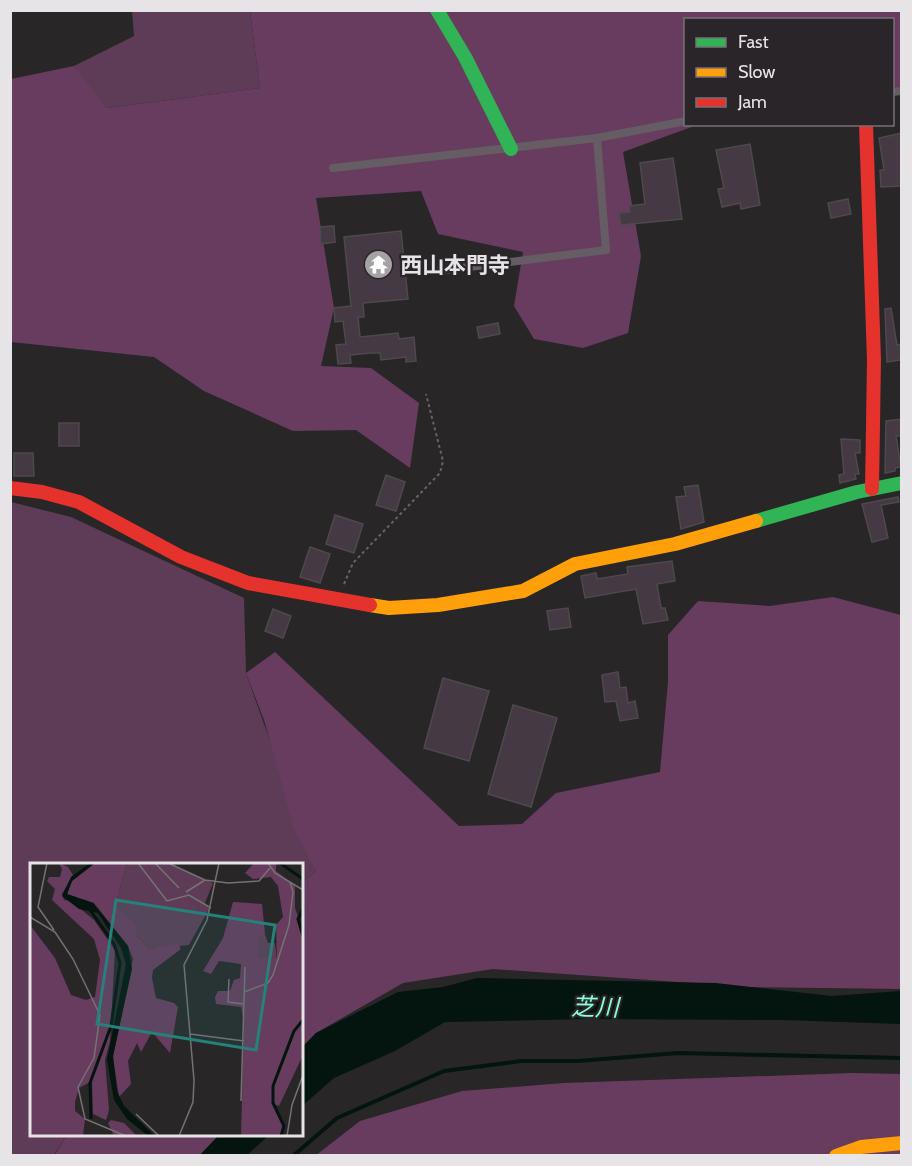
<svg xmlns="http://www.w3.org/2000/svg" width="912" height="1166" font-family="Cabin,'Noto Sans JP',sans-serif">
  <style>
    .green { fill: #5e3c57 }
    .forest { fill: #683c5f }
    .water { fill: #04140e }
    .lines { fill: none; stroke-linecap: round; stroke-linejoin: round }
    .stream { stroke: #04140e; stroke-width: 4 }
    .building { fill: #453943; stroke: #4c4a4c; stroke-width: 1.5 }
    .path { stroke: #6a6267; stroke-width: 2; stroke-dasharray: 3 3; stroke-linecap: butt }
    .lane { stroke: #665c64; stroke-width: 8 }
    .fast { stroke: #30b455; stroke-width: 14 }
    .slow { stroke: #ff9f0a; stroke-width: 14 }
    .jam { stroke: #e5322d; stroke-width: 14 }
    .labels { text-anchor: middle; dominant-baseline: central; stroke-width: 4.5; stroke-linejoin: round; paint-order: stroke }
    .poi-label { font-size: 22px; font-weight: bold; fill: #e7e4e7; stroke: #2a2528; text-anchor: start }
    .water-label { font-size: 24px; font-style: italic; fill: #88ffd8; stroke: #2a2528 }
    .inset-river { fill: none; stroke: #04140e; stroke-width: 3 }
    .inset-road { fill: none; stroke: #757274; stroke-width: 1.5 }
    .view { fill: #25817a; fill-opacity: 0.15; stroke: #25817a; stroke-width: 3 }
    .inset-edge { fill: none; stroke: #e7e4e7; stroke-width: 3 }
  </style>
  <rect width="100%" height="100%" fill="#292628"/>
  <g class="green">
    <polygon points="132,11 250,11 260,88 107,108 80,80 74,66 134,36"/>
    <polygon points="11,502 71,517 244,598 246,673 316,871 302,883 302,864 32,864 32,1134 67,1135 54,1155 11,1156"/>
  </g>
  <g class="forest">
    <polygon points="250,11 901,11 901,92 893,93 892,20 686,20 686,124 697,125 623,152 641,256 628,333 583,348 534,339 514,306 523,252 438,234 421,191 316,198 334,308 321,366 371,368 419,403 410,468 356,430 293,431 204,391 154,357 11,342 11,79 74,66 107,108 260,88"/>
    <polygon points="833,597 901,615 901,989 749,987 493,969 403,983 316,1033 302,1048 302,883 316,871 294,829 264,720 246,673 275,652 459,826 522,824 556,793 660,772 668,682 668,635 698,601 770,606"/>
    <polygon points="853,1073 901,1074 901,1155 315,1156 360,1121 462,1091 564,1083"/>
    <polygon points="67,1135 219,1135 200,1155 54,1156"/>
  </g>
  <g class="water">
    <polygon points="477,978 716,983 832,996 901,991 901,1024 783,1020 588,1019 445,1022 395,1051 334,1078 302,1106 302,1047 316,1033 398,992 443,987"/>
    <polygon points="219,1135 219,1134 269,1135 247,1155 200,1155"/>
  </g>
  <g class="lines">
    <polyline class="stream" points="293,1156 337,1118 444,1071 521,1061 578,1061 678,1053 902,1058"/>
  </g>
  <g class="building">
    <polygon points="902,133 902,186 881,187 880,170 884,170 879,138"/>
    <polygon points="750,144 760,205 741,209 740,203 722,207 718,189 724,188 716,150"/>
    <polygon points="673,158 682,219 621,225 619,213 630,212 629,206 645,204 640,163"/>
    <polygon points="848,199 851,214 831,218 828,203"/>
    <polygon points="334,226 335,242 321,244 320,227"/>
    <polygon points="401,231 408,299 363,303 364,317 358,317 360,337 398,333 399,339 414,337 416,361 406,362 406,357 381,360 380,353 371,353 350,355 351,363 338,364 336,345 346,344 343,321 335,322 334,308 351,306 344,237"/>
    <polygon points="891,308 897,345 902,344 902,356 900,360 887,362 885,309"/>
    <polygon points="498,323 500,334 479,338 477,327"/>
    <polygon points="902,419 902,436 896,436 901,467 895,468 895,471 885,473 886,421"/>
    <rect x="59" y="423" width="20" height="23"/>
    <polygon points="841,439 860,440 860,453 855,453 859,474 855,474 856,479 840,483 839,475 844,474"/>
    <polygon points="14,453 33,453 34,476 14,476"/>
    <polygon points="386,475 405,482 396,511 376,505"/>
    <polygon points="698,485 704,522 681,529 676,497 686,496 684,487"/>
    <polygon points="898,497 899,502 881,505 888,538 872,542 862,504"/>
    <polygon points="335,515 363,524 354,553 326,544"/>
    <polygon points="310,547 330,554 320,583 300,577"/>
    <polygon points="672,561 675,581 657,584 661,608 665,608 668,620 643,624 636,589 585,598 581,576 596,573 597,579 628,574 627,567"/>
    <polygon points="568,608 571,627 550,630 547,611"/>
    <polygon points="273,609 291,616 283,638 265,631"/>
    <polygon points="618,672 620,688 626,687 628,703 635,701 638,718 620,721 616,701 605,702 602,675"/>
    <polygon points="443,678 489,691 469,761 424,748"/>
    <polygon points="513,705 557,718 531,807 488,794"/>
  </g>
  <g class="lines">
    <polyline class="path" points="344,584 353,563 440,473 443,461 426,394"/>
    <g class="lane">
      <polyline points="892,92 902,91"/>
      <polyline points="333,168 597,138 686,121"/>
      <polyline points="437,271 606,250 597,138"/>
    </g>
    <g class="fast">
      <polyline points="437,10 465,57 511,149"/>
      <polyline points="756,521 857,492 902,483"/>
    </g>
    <g class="slow">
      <polyline points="370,605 389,608 438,605 523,591 575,564 675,544 756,521"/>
      <polyline points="836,1156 861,1147 902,1143"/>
    </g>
    <g class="jam">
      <polyline points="866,124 874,360 872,489"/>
      <polyline points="10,488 42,492 79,502 181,557 248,583 370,605"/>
    </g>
  </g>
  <defs>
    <symbol id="temple-disc" viewBox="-11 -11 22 22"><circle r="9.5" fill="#a4a2a4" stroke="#2a2528"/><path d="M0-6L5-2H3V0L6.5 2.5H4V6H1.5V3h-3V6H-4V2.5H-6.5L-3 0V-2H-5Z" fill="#fff"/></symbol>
  </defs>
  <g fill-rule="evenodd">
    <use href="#temple-disc" x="362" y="248" width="33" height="33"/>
  </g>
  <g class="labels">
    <g class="poi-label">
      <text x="400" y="265">西山本門寺</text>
    </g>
    <g class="water-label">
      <text transform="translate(595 1007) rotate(1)">芝川</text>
    </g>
  </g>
  <g transform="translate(30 863)">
    <rect width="273" height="273" fill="#292628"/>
    <path d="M97 0H136L183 20 175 40 179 46 159 82 120 86 107 73 105 65 85 43ZM235 71 238 80H245L247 96H228V74Z" fill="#5e3c57"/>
    <path d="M29 0 38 4 43 12 32 31 34 37 41 38 64 57 85 87 80 178 75 197 79 247 76 257 63 251 62 218 49 225 45 239V248L55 256 53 273H0V62L25 95 41 132 56 137 65 134 70 97 64 76 22 37 25 26 17 18 19 14H30L32 6ZM65 0H97L85 43 105 60 107 73 120 86 148 81 151 86 123 107 122 115 126 135 144 140 148 144 140 190 122 169 111 189 107 180 98 198 101 221 89 234 83 194 103 96 98 83 64 40 37 31 42 18ZM224 0H246V8L265 23V45L273 68V192L249 243 243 241 254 263 249 273H211L214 160 211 144 186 141 185 134 188 128H200L204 117 210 115 211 101 189 98 181 111 173 108 193 75 203 39 232 41 235 71 228 75V95L247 96 246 62 253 54 248 23 241 14 223 16 215 10ZM81 257 94 260 107 273H84L78 260Z" fill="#683c5f"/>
    <path d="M60 0H65L42 18 37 31 63 40 98 83 102 106 83 193 87 228 94 243 125 273H119L97 256 84 237 77 197 96 101 91 85 68 50 49 46 32 33 41 14Z" fill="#04140e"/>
    <path class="inset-river" d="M250 0 273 16M273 46 268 56 273 73M60 47 84 81 90 100 81 163 60 220 61 256M101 257 121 273M251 273 254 263 243 240V223L264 168 273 157"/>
    <path class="inset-road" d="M17 0 8 44 24 67M108 0 137 38 159 32 181 45M125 0 149 25M138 0 175 17 198 20 229 18 240 5M238 0 245 10 273 27M156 29 175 17M0 54 25 69 43 96 70 152 64 195 48 224 55 256 96 273M199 116 198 139 214 141M214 129 238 120 243 112 259 62 263 29 260 19M160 171 214 178M211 238 215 104M106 251 129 273M149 273 163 239 164 217 154 102 177 57 189 0M257 273 262 242 273 212"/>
    <path class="view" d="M86 37 245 62 226 187 67 161Z"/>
    <rect width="273" height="273" class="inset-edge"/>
  </g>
  <rect width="912" height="1166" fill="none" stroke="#e7e4e7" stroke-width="24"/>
  <rect x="684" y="18" width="210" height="108" fill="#2a2528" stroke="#767174" stroke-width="1.5"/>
  <rect x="696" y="38" width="30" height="9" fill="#30b455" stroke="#767174" stroke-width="1.5"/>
  <text x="738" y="48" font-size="18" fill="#e7e4e7">Fast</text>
  <rect x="696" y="68" width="30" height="9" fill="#ff9f0a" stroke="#767174" stroke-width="1.5"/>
  <text x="738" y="78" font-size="18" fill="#e7e4e7">Slow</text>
  <rect x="696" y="98" width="30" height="9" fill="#e5322d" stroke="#767174" stroke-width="1.5"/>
  <text x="738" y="108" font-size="18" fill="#e7e4e7">Jam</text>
</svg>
